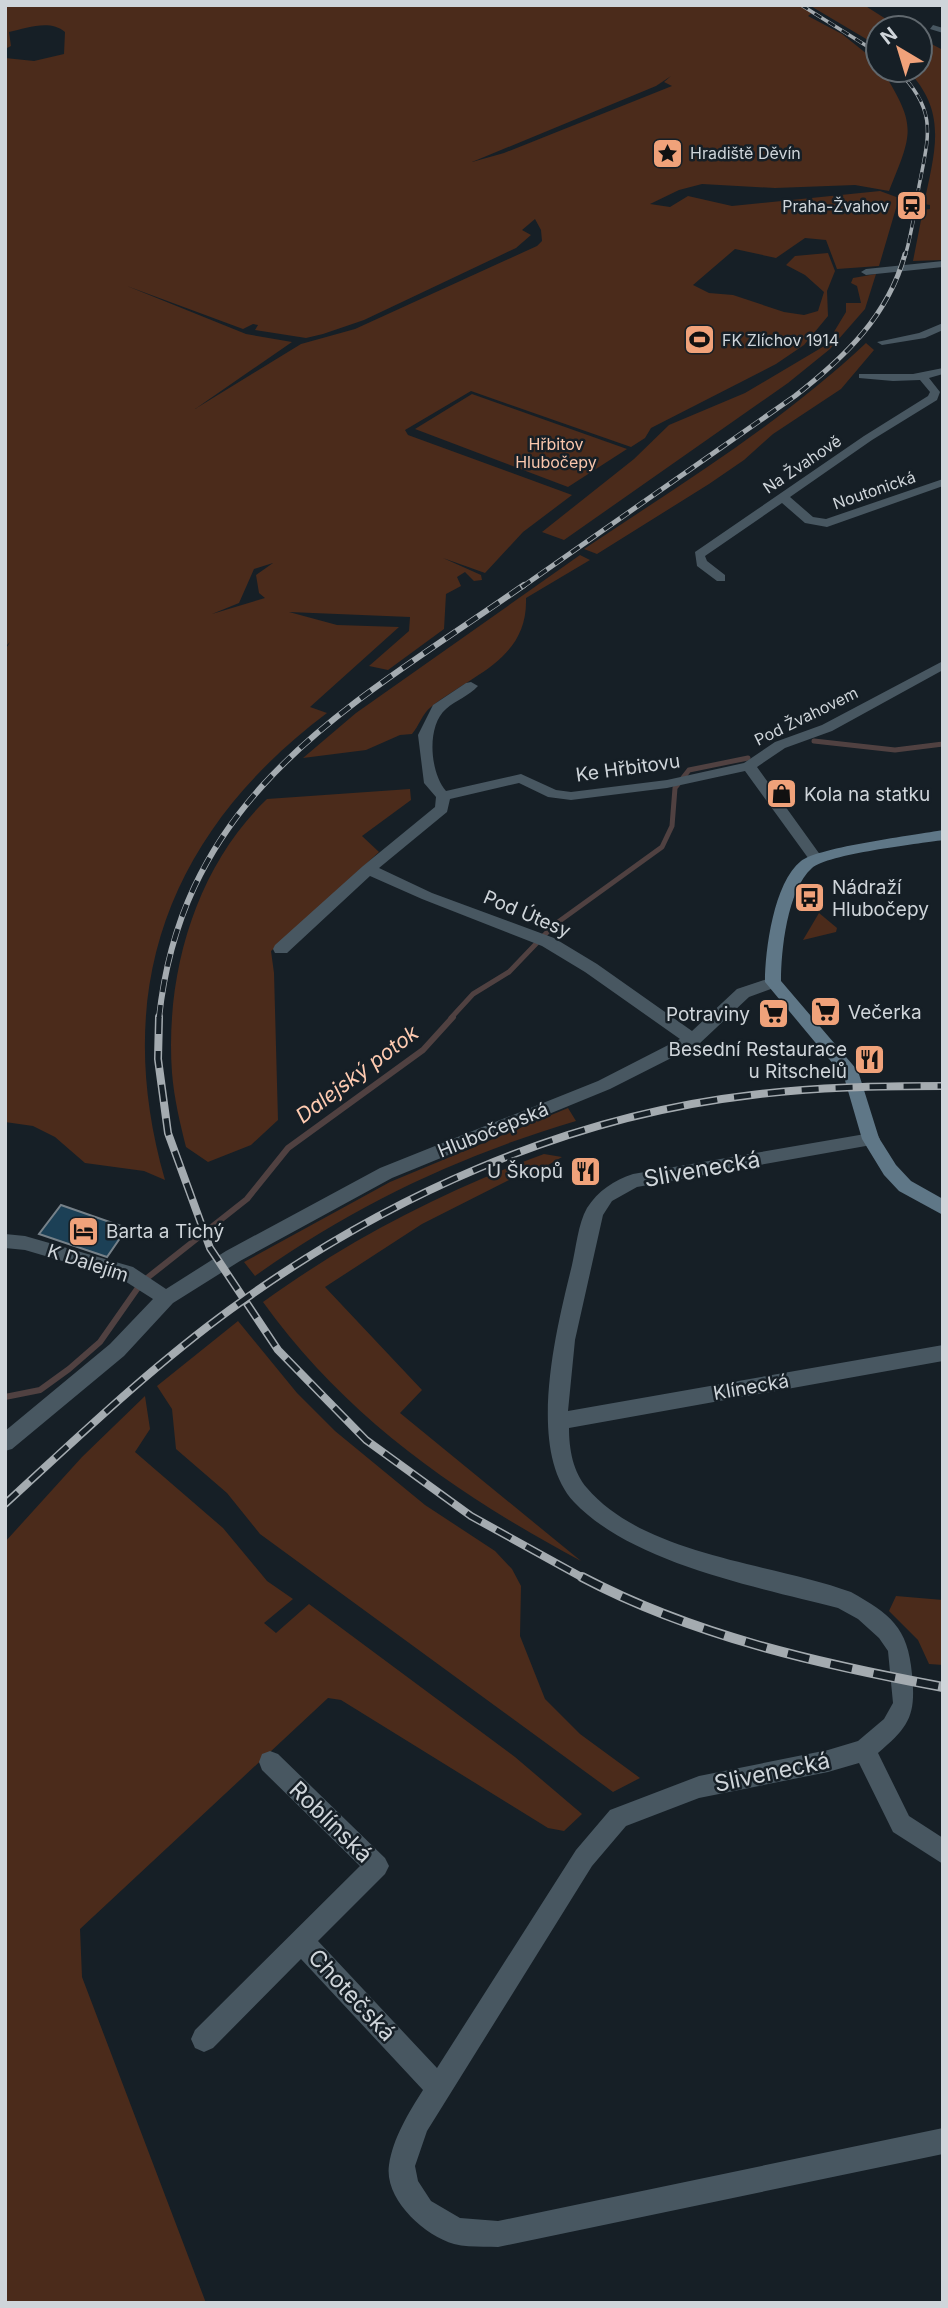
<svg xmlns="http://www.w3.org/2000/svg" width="948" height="2308" font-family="Inter,sans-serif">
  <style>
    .green { fill: #4b2b1b; fill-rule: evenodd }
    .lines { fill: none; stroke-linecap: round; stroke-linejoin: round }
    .stream-far1 { stroke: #504141; stroke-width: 5 }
    .stream { stroke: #504141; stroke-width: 6 }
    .building { fill: #1c4056; stroke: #768189; stroke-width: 2 }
    .street { fill: #485761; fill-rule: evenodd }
    .secondary { fill: #5f7787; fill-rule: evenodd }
    .rail-far4-casing { stroke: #a4abb0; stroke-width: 3.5 }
    .rail-far3-casing { stroke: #a4abb0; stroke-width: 5 }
    .rail-far2-casing { stroke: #a4abb0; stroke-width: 6 }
    .rail-far1-casing { stroke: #a4abb0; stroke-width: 8 }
    .rail-casing { stroke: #a4abb0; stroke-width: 10 }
    .rail-far4 { stroke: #161f26; stroke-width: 2.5; stroke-dasharray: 8; stroke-linecap: butt }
    .rail-far3 { stroke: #161f26; stroke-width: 3.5; stroke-dasharray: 10; stroke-linecap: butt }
    .rail-far2 { stroke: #161f26; stroke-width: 4.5; stroke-dasharray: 13; stroke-linecap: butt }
    .rail-far1 { stroke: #161f26; stroke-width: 5; stroke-dasharray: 17; stroke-linecap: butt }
    .rail { stroke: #161f26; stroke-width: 7; stroke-dasharray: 22; stroke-linecap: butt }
    .labels { text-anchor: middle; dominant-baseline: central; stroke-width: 5; stroke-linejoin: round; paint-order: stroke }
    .far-poi-label { font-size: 16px; fill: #cfd5da; stroke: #161f26; text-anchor: start }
    .far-park-label { font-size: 16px; fill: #f9c6ac; stroke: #161f26 }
    .far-street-label { font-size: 16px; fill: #cfd5da; stroke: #161f26 }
    .street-label { font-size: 19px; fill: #cfd5da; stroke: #161f26 }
    .poi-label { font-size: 19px; fill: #cfd5da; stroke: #161f26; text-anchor: start }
    .water-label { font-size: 21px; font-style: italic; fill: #fecab0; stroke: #161f26 }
    .near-street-label { font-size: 23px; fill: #cfd5da; stroke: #161f26 }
  </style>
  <rect width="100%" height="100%" fill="#161f26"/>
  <g class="green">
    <path d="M5 5H798L813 12 808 16 842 34 877 62 878 70H882C917 126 913 132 889 191L855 185 775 188 702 184 679 190 650 204 670 207 688 196 732 206 880 191 899 198 879 266 837 269 826 240 805 238 776 258 735 249 693 285 709 293 733 295 784 312 804 315 818 311 824 292 805 275 786 265 795 256 828 253 835 271 827 291 828 316 804 345 776 364 651 428 645 438 631 447 471 391 405 430 408 435 572 495 523 532 485 573 443 558 481 575 482 580 474 581 465 572 457 577 461 586 446 594 444 629 388 670 369 666 409 631 410 617 289 612 337 625 399 627 310 707 327 713C169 832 110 988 165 1180L144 1171 85 1163 55 1137 33 1126 5 1122V650L10 642 5 647V58L34 61 64 54 65 32C50 19 27 28 9 32L11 46 5 49ZM671 76 664 82 672 86 504 153 472 162 656 86ZM535 219 541 230 542 241 537 246 355 329 301 344 195 409 292 342 246 334 127 286 243 329 253 324 258 325 255 330 306 338 323 334 364 320 516 248 531 235 522 230ZM273 563 256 575 259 593 265 598 212 614 239 603 254 569Z"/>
    <polygon points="809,5 864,5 900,28 878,28 878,46"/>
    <path d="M920 38 943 50V260L913 261 923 210 930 209V205L924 204C934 154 948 115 911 74L916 73 913 70H920Z"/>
    <polygon points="876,274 865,309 830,349 788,383 564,540 542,532 634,459 669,425 745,393 826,345 846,312 846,303 861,303 857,286 851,283 853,278"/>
    <path d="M866 343 874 350 841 389 773 434 744 460 709 484 597 554 584 549C681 484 781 423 866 343Z"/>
    <polygon points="472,394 627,449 568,487 415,429"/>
    <path d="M580 555 590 560 526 598C528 660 472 674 431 707 422 714 419 726 412 734L400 735 366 750 303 758 356 713Z"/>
    <path d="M410 789 411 800 362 836 379 852 271 951 274 973 278 1120 251 1145 208 1162 186 1147C180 1123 174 1098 172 1073 165 975 195 868 267 799Z"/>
    <polygon points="819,913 837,928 836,932 803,940"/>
    <path d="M568 1108 576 1121C461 1155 352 1206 255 1276L244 1262 390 1182Z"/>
    <path d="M544 1154 562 1157 529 1176 521 1174 422 1224 325 1287 422 1390 400 1413 581 1561C458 1495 345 1417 263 1302 350 1239 444 1191 544 1154Z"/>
    <polygon points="238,1321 297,1393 335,1431 425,1505 495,1551 512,1569 521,1586 520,1636 545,1699 580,1734 640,1778 613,1792 260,1534 227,1493 176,1449 172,1409 157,1386"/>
    <polygon points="145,1396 150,1429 135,1452 223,1528 267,1581 293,1599 264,1623 276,1633 309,1604 515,1757 582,1814 564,1831 548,1828 341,1700 328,1698 80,1929 82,1977 206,2303 5,2303 5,1542 82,1457"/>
    <polygon points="896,1596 943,1600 943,1665 929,1664 918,1640 889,1611"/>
  </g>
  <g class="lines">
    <g class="stream-far1">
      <polyline points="814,741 895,750 943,744"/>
      <polyline points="451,1018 473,994 509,972 554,925 662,847 672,826 675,788 689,770 748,758"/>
    </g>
    <polyline class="stream" points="5,1397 40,1390 69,1369 100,1342 142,1282 247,1199 288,1148 423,1050 453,1017"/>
  </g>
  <polygon class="building" points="61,1205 127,1228 107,1257 39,1234"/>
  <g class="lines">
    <g class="street">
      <polygon points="933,25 943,28 943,33 930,29"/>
      <polygon points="943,261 943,267 866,275 861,272 866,269"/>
      <polygon points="943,323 943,330 925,338 882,345 877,342 919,333"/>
      <polygon points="943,368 943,374 929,378 940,392 937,400 872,440 790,497 813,517 826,519 943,479 943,486 827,527 805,523 782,503 705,556 707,561 725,575 725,581 717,581 697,566 695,552 864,436 928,396 930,392 920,380 893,381 859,378 859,374 913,374"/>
      <path d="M943 661V670L832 731 785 748 757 767 821 856V862H811L745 771 667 788 571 800 548 797 519 783 450 799 447 812 379 868 432 893 554 938 597 964 692 1031 737 989 773 977 781 982 779 986 749 997 699 1044 610 1089 392 1178 240 1261 173 1303 124 1356 12 1449 5 1451V1431L110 1344 153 1299 120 1278 25 1250 5 1248V1234L25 1236 133 1267 166 1289 226 1251 380 1168 598 1081 680 1039 585 972 542 946 422 899 370 876 287 953H275L273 949 275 945 363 866 435 807 436 797 424 783 418 735 433 705 466 683 471 682 478 686C469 696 456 700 446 709 426 726 430 773 446 791L521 774 556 790 571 792 667 780 744 763 775 742 822 725Z"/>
      <path d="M871 1133 877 1134 880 1139 877 1144 637 1187 612 1201 603 1215 575 1340 568 1411 943 1345V1361L569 1428C569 1449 573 1472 587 1488 645 1556 772 1563 851 1592 890 1614 908 1627 912 1674 916 1715 910 1726 878 1753L909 1816 943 1838V1864L893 1832 859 1763 828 1772 699 1798 626 1826 592 1866 427 2131 415 2166 418 2181 431 2201 460 2218 498 2221 943 2128V2154L498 2247C484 2246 468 2248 454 2244 424 2235 384 2199 389 2165 393 2138 409 2112 423 2090L301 1959 213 2048 204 2052 195 2048 191 2039 195 2030 360 1866 262 1770 259 1762 262 1754 270 1751 278 1754 385 1858 389 1866 385 1874 318 1941 437 2068 576 1850 610 1810 699 1776 828 1750 858 1741 884 1719 893 1703 888 1651 879 1638 858 1619 838 1608C758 1587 633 1564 574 1502 525 1449 557 1327 572 1265 576 1248 578 1224 587 1208 598 1191 614 1180 633 1174Z"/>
    </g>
    <path class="secondary" d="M943 830V840C917 844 828 854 812 868 787 890 781 951 781 981L858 1071 879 1138 896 1165 911 1181 943 1199V1215L899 1191 884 1175 862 1139 844 1077 765 982C765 950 774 882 801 861 819 847 916 835 943 830Z"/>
    <defs>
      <g id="rail-far4">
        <polyline points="801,5 878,53"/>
        <path d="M897 70C938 110 929 135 919 186 915 209 912 233 905 256"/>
      </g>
      <path id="rail-far3" d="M522 587 795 396C845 357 888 316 905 254"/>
      <path id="rail-far2" d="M159 1018C183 790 354 704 524 585"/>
      <g id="rail-far1">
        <polyline points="159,1017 158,1059 168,1133 210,1248 278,1350 366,1440 471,1516 585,1579"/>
        <path d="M5 1504C78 1437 150 1368 231 1309 384 1198 562 1117 752 1095 815 1087 879 1086 943 1086"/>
      </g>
      <path id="rail" d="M582 1577C694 1636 820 1664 943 1687"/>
    </defs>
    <use href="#rail-far4" class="rail-far4-casing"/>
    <use href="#rail-far3" class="rail-far3-casing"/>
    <use href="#rail-far2" class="rail-far2-casing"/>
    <use href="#rail-far1" class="rail-far1-casing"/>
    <use href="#rail" class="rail-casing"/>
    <use href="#rail-far4" class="rail-far4"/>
    <use href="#rail-far3" class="rail-far3"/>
    <use href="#rail-far2" class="rail-far2"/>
    <use href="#rail-far1" class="rail-far1"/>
    <use href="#rail" class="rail"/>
  </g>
  <defs>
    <symbol id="sight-square" viewBox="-11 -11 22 22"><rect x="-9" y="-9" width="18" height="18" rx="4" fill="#f0a27a" stroke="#161f26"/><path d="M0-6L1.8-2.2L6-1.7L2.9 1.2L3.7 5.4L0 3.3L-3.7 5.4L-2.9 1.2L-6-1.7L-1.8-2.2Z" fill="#111"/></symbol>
    <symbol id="station-square" viewBox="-11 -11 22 22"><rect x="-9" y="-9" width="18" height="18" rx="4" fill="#f0a27a" stroke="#161f26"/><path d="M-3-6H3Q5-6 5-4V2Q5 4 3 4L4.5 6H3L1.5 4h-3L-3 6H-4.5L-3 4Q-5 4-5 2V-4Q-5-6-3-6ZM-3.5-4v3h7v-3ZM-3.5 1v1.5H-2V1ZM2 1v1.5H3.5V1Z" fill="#111"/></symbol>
    <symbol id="stadium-square" viewBox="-11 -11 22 22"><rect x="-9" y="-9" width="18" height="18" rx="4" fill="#f0a27a" stroke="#161f26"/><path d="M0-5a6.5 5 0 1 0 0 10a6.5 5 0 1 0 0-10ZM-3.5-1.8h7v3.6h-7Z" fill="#111"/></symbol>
    <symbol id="shop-square" viewBox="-11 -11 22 22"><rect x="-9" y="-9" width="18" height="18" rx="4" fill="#f0a27a" stroke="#161f26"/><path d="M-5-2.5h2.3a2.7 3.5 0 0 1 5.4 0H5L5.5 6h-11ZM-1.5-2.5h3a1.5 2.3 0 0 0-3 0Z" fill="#111"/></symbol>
    <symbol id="bus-square" viewBox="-11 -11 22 22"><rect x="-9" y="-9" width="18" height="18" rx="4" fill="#f0a27a" stroke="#161f26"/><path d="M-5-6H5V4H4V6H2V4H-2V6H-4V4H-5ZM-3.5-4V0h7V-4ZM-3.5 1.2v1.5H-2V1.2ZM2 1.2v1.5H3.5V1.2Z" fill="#111"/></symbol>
    <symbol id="supermarket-square" viewBox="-11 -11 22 22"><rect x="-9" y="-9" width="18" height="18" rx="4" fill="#f0a27a" stroke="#161f26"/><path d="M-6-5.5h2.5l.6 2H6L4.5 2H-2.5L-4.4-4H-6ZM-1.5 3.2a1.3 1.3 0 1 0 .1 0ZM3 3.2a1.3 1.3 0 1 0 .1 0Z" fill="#111"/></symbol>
    <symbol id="restaurant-square" viewBox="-11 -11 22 22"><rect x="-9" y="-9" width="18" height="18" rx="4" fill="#f0a27a" stroke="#161f26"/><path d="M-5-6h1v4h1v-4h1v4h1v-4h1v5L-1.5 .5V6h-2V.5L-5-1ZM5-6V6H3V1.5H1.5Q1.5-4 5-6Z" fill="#111"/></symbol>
    <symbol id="hotel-square" viewBox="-11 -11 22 22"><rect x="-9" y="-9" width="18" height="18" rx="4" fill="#f0a27a" stroke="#161f26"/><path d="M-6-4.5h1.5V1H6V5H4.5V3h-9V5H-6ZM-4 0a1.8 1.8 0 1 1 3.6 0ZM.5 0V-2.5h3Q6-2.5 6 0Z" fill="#111"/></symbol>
  </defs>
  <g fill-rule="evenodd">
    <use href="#sight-square" x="650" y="136" width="35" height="35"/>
    <use href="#station-square" x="894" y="188" width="35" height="35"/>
    <use href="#stadium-square" x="682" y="322" width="35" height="35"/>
    <use href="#shop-square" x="764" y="776" width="35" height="35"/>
    <use href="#bus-square" x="792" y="880" width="35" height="35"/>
    <use href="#supermarket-square" x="808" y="994" width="35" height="35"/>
    <use href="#supermarket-square" x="756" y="996" width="35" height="35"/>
    <use href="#restaurant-square" x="852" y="1042" width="35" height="35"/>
    <use href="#restaurant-square" x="568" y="1154" width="35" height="35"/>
    <use href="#hotel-square" x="66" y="1214" width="35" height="35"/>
  </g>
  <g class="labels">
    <g class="far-poi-label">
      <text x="690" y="153">Hradiště Děvín</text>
      <text x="889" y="206" text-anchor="end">Praha-Žvahov</text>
      <text x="722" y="340">FK Zlíchov 1914</text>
    </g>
    <g class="far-park-label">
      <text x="556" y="444">Hřbitov<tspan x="556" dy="18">Hlubočepy</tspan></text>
    </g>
    <g class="far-street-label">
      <text transform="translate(802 464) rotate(-34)">Na Žvahově</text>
      <text transform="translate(874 490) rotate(-19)">Noutonická</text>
      <text transform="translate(806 716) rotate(-26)">Pod Žvahovem</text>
    </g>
    <g class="street-label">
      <text transform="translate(628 768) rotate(-8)">Ke Hřbitovu</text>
      <text transform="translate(527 914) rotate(23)">Pod Útesy</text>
      <text transform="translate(493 1130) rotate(-22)">Hlubočepská</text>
      <text transform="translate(88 1263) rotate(18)">K Dalejím</text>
      <text transform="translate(751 1387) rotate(-10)">Klínecká</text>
    </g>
    <g class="poi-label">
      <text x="804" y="794">Kola na statku</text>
      <text x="832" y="887">Nádraží<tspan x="832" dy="22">Hlubočepy</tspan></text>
      <text x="848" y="1012">Večerka</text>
      <text x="750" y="1014" text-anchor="end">Potraviny</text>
      <text x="847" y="1049" text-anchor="end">Besední Restaurace<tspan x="847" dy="22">u Ritschelů</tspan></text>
      <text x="563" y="1171" text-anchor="end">U Škopů</text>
      <text x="106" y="1231">Barta a Tichý</text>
    </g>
    <g class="water-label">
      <text transform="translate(357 1074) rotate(-37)">Dalejský potok</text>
    </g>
    <g class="near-street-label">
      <text transform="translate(702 1169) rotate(-10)">Slivenecká</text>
      <text transform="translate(772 1772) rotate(-12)">Slivenecká</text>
      <text transform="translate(331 1822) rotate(44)">Roblínská</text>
      <text transform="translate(352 1995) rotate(47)">Chotečská</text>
    </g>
  </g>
  <rect width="948" height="2308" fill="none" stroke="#cfd5da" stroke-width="14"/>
  <g transform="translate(899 49) rotate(322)"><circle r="33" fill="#161f26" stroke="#60686e" stroke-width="2"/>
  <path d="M0-5L12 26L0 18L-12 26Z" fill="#f0a27a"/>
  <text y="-10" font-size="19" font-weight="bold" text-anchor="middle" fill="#cfd5da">N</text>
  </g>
</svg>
